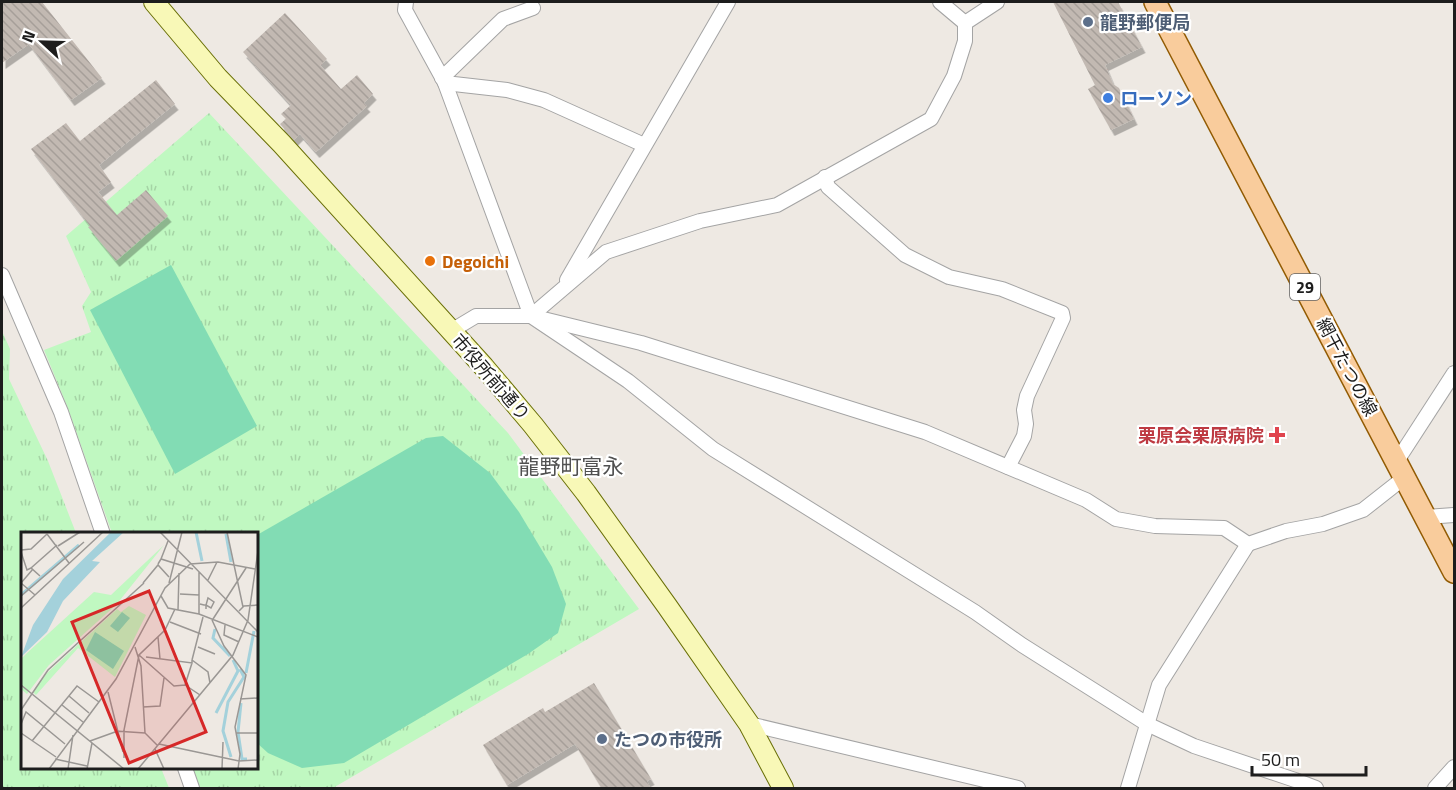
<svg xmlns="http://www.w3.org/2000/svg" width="1456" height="790" font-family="'Titillium Web','Noto Sans JP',sans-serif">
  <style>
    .park { fill: url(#park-tufts) }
    .pitch { fill: #82dcb4 }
    .building { fill: url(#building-back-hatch); filter: url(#shadow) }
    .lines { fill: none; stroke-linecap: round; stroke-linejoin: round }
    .street-casing { stroke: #a4a4a4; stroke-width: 16 }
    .secondary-casing { stroke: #6a7007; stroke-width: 22 }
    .primary-casing { stroke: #925b03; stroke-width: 24 }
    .street { stroke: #fff; stroke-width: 14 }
    .secondary { stroke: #f8f8b7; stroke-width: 20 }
    .primary { stroke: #f9cc9c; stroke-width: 21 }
    .service-dot { fill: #5c6f8a; stroke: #fff; stroke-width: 2 }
    .shop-dot { fill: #3f7fe0; stroke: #fff; stroke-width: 2 }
    .food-dot { fill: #e8710a; stroke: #fff; stroke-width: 2 }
    .health-dot { fill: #e0444e; stroke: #fff; stroke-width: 2 }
    .labels { text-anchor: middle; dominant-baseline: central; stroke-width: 4.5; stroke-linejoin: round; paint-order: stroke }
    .shield { fill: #fff; stroke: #616161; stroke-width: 1.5 }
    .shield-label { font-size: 16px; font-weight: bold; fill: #1d1d1d }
    .service-label { font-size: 18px; font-weight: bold; fill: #4e5e75; stroke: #fff; text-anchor: start }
    .shop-label { font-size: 18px; font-weight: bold; fill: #366cbe; stroke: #fff; text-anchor: start }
    .food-label { font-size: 18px; font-weight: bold; fill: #c56008; stroke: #fff; text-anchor: start }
    .street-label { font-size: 18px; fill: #1d1d1d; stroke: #fff }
    .health-label { font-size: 18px; font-weight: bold; fill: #be3a42; stroke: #fff; text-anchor: end }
    .quarter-label { font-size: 21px; fill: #505050; stroke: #fff }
    .inset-river { fill: none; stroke: #a4d1db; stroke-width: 3 }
    .inset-road { fill: none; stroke: #9a9794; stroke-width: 1.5 }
    .view { fill: #d62828; fill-opacity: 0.15; stroke: #d62828; stroke-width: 3 }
    .inset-edge { fill: none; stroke: #1d1d1d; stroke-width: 3 }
  </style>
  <defs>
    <pattern id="park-tufts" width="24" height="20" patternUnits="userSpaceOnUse" patternTransform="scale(1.5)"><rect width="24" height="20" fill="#c0f8c1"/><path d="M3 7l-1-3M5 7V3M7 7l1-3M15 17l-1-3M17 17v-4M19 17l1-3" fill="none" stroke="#a5d4a5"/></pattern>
    <pattern id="building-back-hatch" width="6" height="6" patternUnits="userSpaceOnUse" patternTransform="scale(1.5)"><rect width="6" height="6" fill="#c2b9b2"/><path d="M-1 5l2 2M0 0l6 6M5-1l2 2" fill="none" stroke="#a69f99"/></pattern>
    <filter id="shadow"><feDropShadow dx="3.5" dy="6" stdDeviation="0" flood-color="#0004"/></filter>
  </defs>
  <rect width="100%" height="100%" fill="#eee9e3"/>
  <g class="park">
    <polygon points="209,113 508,433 639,609 333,788 199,788 192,768 256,768 256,534 112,533 67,406 44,350 91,332 82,306 91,292 66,236"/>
    <polygon points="2,331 10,349 9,379 48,461 76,533 22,534 22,768 161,768 169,788 2,788"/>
  </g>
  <g class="pitch">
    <polygon points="171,265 257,426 175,474 90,310"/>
    <polygon points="443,436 490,473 519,512 552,567 566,604 558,633 528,654 344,763 302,768 268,753 257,743 257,535 426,438"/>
  </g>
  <g class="building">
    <polygon points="2,2 42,2 102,78 71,100 29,44 2,63"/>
    <polygon points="1053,2 1118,2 1142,47 1105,65 1113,84 1119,88 1134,119 1111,130 1088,89 1095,85"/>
    <polygon points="285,13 327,59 320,65 341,89 357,75 373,94 364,103 367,106 316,152 300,134 294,140 280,124 286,119 281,114 291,105 243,52"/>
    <polygon points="156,80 175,104 99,165 111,182 98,192 117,215 146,190 168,216 116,261 88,227 90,226 31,149 66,123 80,141"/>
    <polygon points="594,683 651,779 647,781 651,789 602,789 575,744 507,785 483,745 543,708 545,712"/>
  </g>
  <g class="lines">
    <defs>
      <g id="street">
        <polyline points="406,2 405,10 445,83 531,316 628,381 713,449 975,612 1022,645 1147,724 1194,746 1295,780 1316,788"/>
        <polyline points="940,2 965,23"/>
        <polyline points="442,78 503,19 533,8"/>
        <polyline points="445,83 507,90 544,100 644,145"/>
        <polyline points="825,177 828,187 905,255 949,277 1002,289 1062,313 1063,318 1027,396 1024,410 1026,424 1024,436 1008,467"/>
        <polyline points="2,275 61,412 103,534"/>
        <polyline points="567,280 728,2"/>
        <polyline points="531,316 606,252 700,221 777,205 931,119 954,76 965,41 965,23 997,2"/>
        <polyline points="451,331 476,316 531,316 641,343 925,432 1086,500 1116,519 1155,526 1224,528 1248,544 1286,531 1323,524 1363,510 1405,477"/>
        <polyline points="1397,461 1454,373"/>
        <polyline points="1426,517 1454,515"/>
        <polyline points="749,724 1018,788"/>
        <polyline points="185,768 192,788"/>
        <polyline points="1128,788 1159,685 1248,544"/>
        <polyline points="1435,788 1454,767"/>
      </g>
      <polyline id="secondary" points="154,2 218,78 282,144 484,367 533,425 586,493 667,606 749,724 783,788"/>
      <polyline id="primary" points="1155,2 1454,572"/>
    </defs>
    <use href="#street" class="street-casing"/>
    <use href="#secondary" class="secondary-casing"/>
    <use href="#primary" class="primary-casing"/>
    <use href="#street" class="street"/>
    <use href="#secondary" class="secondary"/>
    <use href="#primary" class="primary"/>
  </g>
  <g class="service-dot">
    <circle cx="1088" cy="22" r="6"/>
    <circle cx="602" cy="739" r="6"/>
  </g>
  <circle class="shop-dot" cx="1108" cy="98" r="6"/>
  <circle class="food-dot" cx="430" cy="261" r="6"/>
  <path class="health-dot" d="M1274 426h6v6h6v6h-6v6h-6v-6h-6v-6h6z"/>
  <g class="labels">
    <rect class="shield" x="1290" y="274" width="30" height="26" rx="4.5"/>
    <g class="shield-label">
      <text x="1305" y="287">29</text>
    </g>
    <g class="service-label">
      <text x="1100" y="22">龍野郵便局</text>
      <text x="614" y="739">たつの市役所</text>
    </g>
    <g class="shop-label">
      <text x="1120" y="98">ローソン</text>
    </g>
    <g class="food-label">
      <text x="442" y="261">Degoichi</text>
    </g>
    <g class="street-label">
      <text transform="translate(1347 367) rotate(62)">網干たつの線</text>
      <text transform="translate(491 377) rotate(49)">市役所前通り</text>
    </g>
    <g class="health-label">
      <text x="1264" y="435">栗原会栗原病院</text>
    </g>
    <g class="quarter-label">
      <text x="571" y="466">龍野町富永</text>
    </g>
  </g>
  <g transform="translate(21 532)">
    <rect width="237" height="237" fill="#eee9e3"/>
    <path d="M143 13 95 73 28 133 6 162 0 157V127L6 121 73 60 90 63ZM108 74 125 83 94 145 57 116 15 163 12 160 25 142 96 77 100 80Z" fill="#c0f8c1"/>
    <path d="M101 80 109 86 97 100 89 94ZM74 100 103 119 92 137 65 118Z" fill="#82dcb4"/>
    <path d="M90 0H103L71 29 79 30 42 69 26 100 0 125 12 93 42 47Z" fill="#a4d1db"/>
    <path class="inset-river" d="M175 0 181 29M205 2 210 30M0 63 58 13M194 97 192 106 209 124M225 141 233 99M220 171 217 200 221 227H226M195 181 217 139 212 128M210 225 202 199 207 170 223 145 219 137"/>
    <path class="inset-road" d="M139 0 237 100M206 0 222 75M26 2 48 31M37 14 59 0M0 18 10 17 26 2M0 20 6 38 10 36 19 44M140 27 147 9M137 32 140 27 172 37M169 32 197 30 234 37M10 36 36 13M178 40V82M187 48 196 30M0 51 14 63M0 51 12 37M122 51 137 33 148 45M148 51 161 0M159 62 178 63M0 64 63 10M140 64 147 76 178 82 237 105M179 72 183 73H185L190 76 193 70 187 66 185 73V77M0 76 82 0M157 78 158 41M218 79 223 74 237 73M192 87 225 36M191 88 203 114 225 143 214 195 219 222 217 237M149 90 180 102M204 93 203 103 218 110M137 105 139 127M114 115 120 134 124 201 137 214M177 115 194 122M118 123 153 154 164 153 179 163M125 125 171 131V128M171 128 182 85M171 128 187 140 189 151M0 153 103 237M164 153 171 131M87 160 102 220M48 164 68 181M219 167 237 166M41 173 62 190M122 175 139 174 143 146M0 178 27 138 123 51M0 192 5 180 44 212M94 199 124 201M0 201 35 225M215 201H237M11 209 56 154 78 170M69 209 94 200M138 212 218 229 237 228M134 217 143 237M103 226V198L118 123 144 98 154 77M34 227 66 234M28 237 95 147 144 56 169 32M47 237 52 203M66 237 71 211M117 237 212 123 227 88 237 19M201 237 202 210"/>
    <path class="view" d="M128 59 185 200 108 231 51 90Z"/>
    <rect width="237" height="237" class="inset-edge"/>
  </g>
  <rect width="1456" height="790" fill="none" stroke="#1d1d1d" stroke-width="6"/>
  <g transform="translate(42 42) rotate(292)" stroke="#ffffff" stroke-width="4.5" paint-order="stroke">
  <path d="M0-4.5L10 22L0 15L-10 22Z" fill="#1d1d1d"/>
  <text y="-9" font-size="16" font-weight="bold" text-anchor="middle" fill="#1d1d1d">N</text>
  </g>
  <path d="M1252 766v9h114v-9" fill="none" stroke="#1d1d1d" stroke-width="3"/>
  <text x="1261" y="766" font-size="18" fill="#1d1d1d" stroke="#ffffff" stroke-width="4.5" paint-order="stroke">50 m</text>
</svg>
